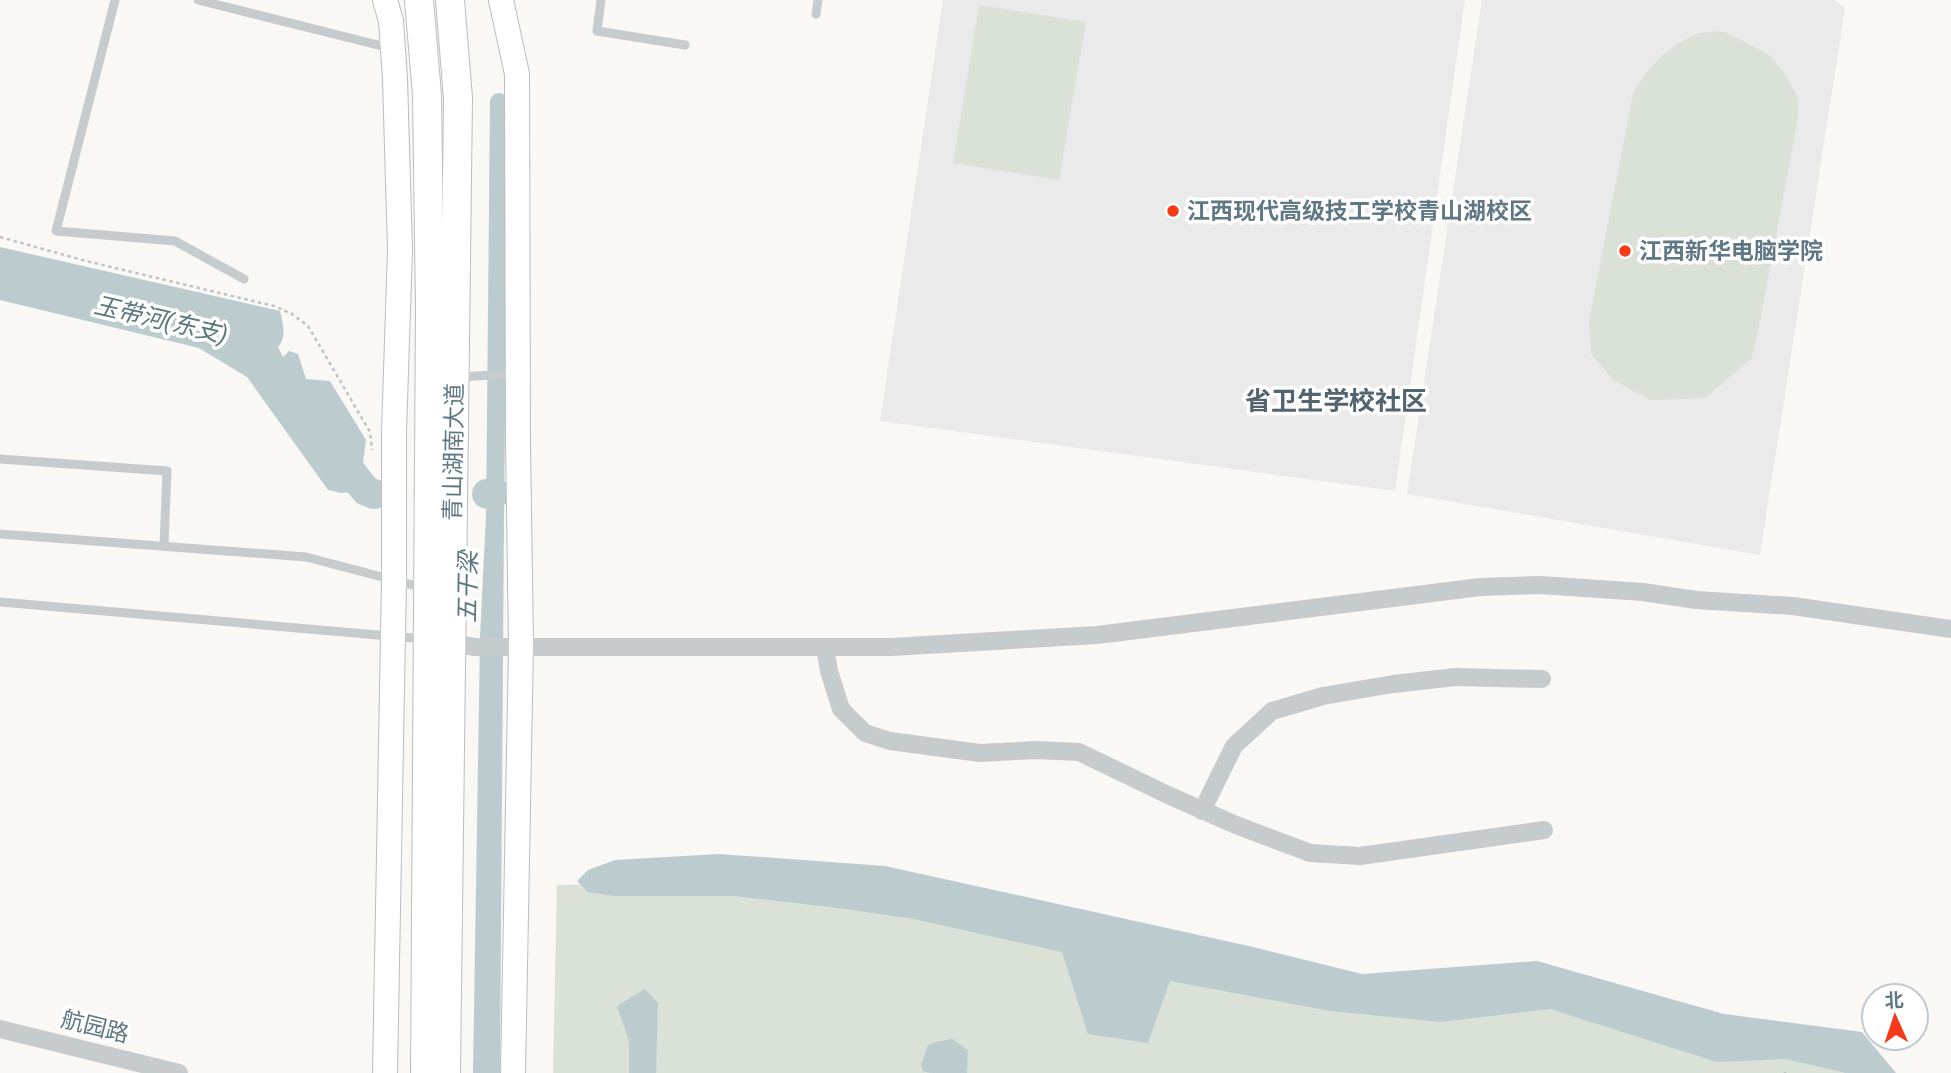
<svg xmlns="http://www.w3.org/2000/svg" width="1951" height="1073" font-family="Roboto,'Noto Sans SC',sans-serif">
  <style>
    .built { fill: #e9eae9 }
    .green { fill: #dae1d6 }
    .water { fill: #bccbce }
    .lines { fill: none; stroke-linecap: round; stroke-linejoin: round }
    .canal { stroke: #bccbce; stroke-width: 18 }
    .river { stroke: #bccbce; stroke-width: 30 }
    .secondary-casing { stroke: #b7bec3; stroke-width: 26 }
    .primary-casing { stroke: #b8bec1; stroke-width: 30 }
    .path { stroke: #bfc3c4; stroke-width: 2.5; stroke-dasharray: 3.5 3.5; stroke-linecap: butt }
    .service { stroke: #c6cbce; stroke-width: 9 }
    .minor { stroke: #c6cbce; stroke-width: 18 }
    .secondary { stroke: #fff; stroke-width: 24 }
    .primary { stroke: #fff; stroke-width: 28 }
    .poi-dot { fill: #f63918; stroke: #fff; stroke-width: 2.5 }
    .labels { text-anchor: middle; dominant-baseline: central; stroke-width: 7; stroke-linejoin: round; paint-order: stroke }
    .poi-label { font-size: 23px; font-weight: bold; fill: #607784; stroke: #fff; text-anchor: start }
    .street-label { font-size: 23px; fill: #607784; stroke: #fff }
    .water-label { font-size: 24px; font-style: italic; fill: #5b787e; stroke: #fff }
    .quarter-label { font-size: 26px; font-weight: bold; fill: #53646e; stroke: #fff }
  </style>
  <rect width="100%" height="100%" fill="#f9f8f5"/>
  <g class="built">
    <polygon points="943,0 1465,0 1395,491 880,421"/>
    <polygon points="1482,0 1835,0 1845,8 1760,555 1407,494"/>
  </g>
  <g class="green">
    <polygon points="979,5 1086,22 1059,180 953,163"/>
    <path d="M1726 32 1769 55 1786 75 1798 98V118L1758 332 1751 359 1705 398 1650 400 1613 380 1591 354 1589 321 1633 94C1646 68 1669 45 1698 34 1706 31 1717 32 1726 32Z"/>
    <polygon points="864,880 1368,999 1527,987 1868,1073 553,1073 557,885"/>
  </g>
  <g class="water">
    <path d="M0 247 280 311C283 324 287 337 278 347L283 357 289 351 298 354 306 379 330 381 366 440 362 470 366 491 341 493 328 490 247 377 199 348 0 300Z"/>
    <polygon points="495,499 503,511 504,519 500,1073 473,1073 480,637 486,515 488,507"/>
    <polygon points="719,854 885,866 1253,947 1362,974 1537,961 1724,1014 1862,1032 1896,1073 1846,1073 1786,1059 1717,1062 1550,1009 1440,1022 1331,1011 1170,981 1148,1043 1088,1034 1062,952 914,919 831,907 734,896 614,896 588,892 577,881 588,870 615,860"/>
    <polygon points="645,989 658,1003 656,1073 629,1073 629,1041 617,1006"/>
    <polygon points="952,1039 968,1050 967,1073 930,1073 923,1071 921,1065 928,1045 936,1042"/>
  </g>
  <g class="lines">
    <polyline class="canal" points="495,520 499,102"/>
    <g class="river">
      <polyline points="342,460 366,491 374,494"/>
      <polyline points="487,494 495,493"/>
    </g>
    <defs>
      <g id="secondary">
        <polyline points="385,0 391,21 395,79 400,250 394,432 394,580 385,1073"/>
        <polyline points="501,0 517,74 518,443 521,646 513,1073"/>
      </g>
      <g id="primary">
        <polyline points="419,0 427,95 430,307 425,1073"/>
        <polyline points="446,1073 458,98 450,0"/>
      </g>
    </defs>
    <use href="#secondary" class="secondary-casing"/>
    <use href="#primary" class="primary-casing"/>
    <g class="path">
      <polyline points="0,237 86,261 274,306 292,314 308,326 370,432 372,450"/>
      <polyline points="1785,1073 1785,1072"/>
    </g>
    <g class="service">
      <polyline points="115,0 56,231 175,241 244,279"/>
      <polyline points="198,0 390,48"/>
      <polyline points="601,0 597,31 685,45"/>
      <polyline points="816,14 818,0"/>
      <polyline points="457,377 517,374"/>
      <polyline points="0,459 167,471 164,545"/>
      <polyline points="0,534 306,557 424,588"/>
      <polyline points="0,602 424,639"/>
    </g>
    <g class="minor">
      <polyline points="443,642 475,647 892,647 1097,635 1480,587 1540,585 1643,592 1696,600 1793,606 1951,629"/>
      <polyline points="825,647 829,671 841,709 865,733 890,741 980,753 1036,750 1079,752 1168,795 1236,825 1310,853 1360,856 1544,830"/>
      <polyline points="1202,811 1234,746 1272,711 1323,696 1393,684 1456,677 1542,679"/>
      <polyline points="0,1029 179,1073"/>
    </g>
    <use href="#secondary" class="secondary"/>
    <use href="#primary" class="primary"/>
  </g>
  <g class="poi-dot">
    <circle cx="1173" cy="211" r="7"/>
    <circle cx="1625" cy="251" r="7"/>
  </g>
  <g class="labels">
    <g class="poi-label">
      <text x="1187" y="211">江西现代高级技工学校青山湖校区</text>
      <text x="1639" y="251">江西新华电脑学院</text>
    </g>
    <g class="street-label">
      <text transform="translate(454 452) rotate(-89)">青山湖南大道</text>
      <text transform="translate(95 1027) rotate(14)">航园路</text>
    </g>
    <g class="water-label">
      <text transform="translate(161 320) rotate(13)">玉带河(东支)</text>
      <text transform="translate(468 587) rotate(-89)">五干梁</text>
    </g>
    <g class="quarter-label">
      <text x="1336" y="401">省卫生学校社区</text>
    </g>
  </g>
  <g transform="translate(1895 1017) rotate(357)"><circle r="33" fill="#ffffff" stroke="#bfc9ce" stroke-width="2"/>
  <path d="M0-5L12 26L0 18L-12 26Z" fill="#f63918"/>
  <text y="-10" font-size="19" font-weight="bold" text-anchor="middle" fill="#607784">北</text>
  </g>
</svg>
